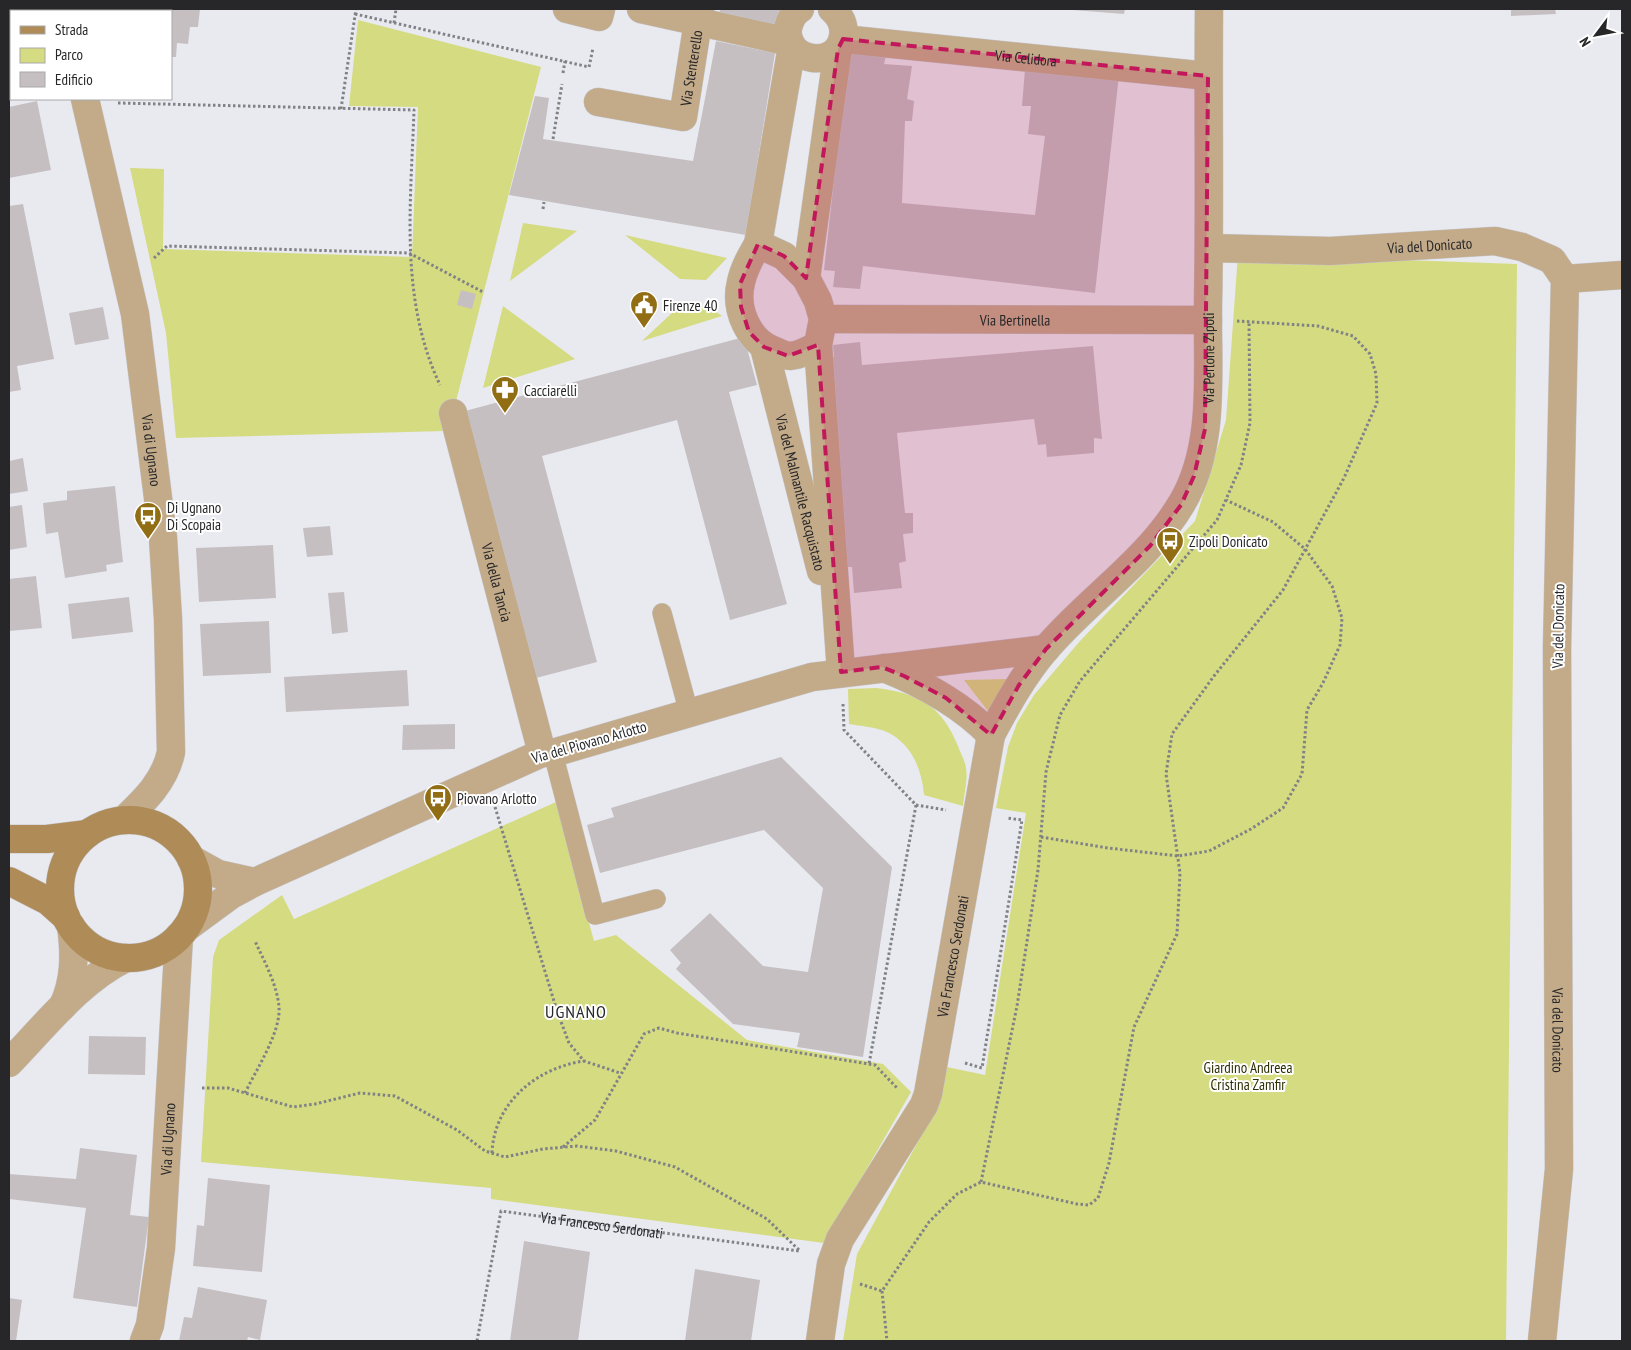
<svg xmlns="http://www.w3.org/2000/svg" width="1631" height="1350" font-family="'PT Sans Narrow',sans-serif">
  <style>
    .green { fill: #d5db81 }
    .building { fill: #c5bfc2 }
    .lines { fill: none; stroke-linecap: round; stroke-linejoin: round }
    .lane-casing { stroke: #c6c7cc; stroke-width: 20 }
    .street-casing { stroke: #c6c7cc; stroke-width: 29 }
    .secondary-casing { stroke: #c6c7cc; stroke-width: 29 }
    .path { stroke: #818285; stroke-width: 3; stroke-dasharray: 2.5 2.5; stroke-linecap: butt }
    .lane { stroke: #c3ab89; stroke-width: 19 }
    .street { stroke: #c3ab89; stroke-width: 28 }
    .secondary { stroke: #ae8b57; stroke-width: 28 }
    .marked { fill: #c2185b; fill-opacity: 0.2; stroke: #c2185b; stroke-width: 4; stroke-dasharray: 10 6; stroke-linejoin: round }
    .labels { text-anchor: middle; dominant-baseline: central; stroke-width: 4; stroke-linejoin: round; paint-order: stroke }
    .street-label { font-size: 15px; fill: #272729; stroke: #fff }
    .poi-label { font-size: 15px; fill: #272729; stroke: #fff; text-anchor: start }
    .park-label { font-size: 15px; fill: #2d2f05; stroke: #fff }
    .quarter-label { font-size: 18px; letter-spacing: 1px; fill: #272729; stroke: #fff }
  </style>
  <rect width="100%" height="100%" fill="#e9eaf0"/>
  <g class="green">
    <polygon points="358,20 541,67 453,413 445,431 176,438 166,333 130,168 164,169 163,249 412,257 418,107 349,106"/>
    <polygon points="523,223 577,231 510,281"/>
    <polygon points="625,235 727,258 706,280 680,279"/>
    <polygon points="1238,254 1517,264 1506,1341 843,1341 857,1254 939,1103 947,1067 985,1075 1026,813 996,808 1008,747 1017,723 1034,695 1080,641 1195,521 1226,420"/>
    <polygon points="503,306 575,359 483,388"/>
    <polygon points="708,306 722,316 642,341 674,311"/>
    <polygon points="1009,679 988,711 964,680"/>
    <path d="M876 688C919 693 941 705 958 746 960 753 965 760 966 768 968 779 964 795 963 806L924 795C922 770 912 744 887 732 876 727 860 726 849 724L848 689Z"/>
    <polygon points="556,802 594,941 616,935 747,1040 883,1064 911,1092 824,1243 491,1199 491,1188 201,1162 213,957 219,940 282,895 294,919"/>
  </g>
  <g class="building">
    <polygon points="36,9 37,11 19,11 18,10"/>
    <polygon points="132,9 200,9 198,27 190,27 188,44 177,43 176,57 171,57 171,11 131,11"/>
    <polygon points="720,9 782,9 779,33 719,18"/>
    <polygon points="1060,9 1125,9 1124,14"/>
    <polygon points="1511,9 1555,9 1556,14 1511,16"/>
    <rect x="9" y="11" width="2" height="66"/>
    <polygon points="716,41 775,53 746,235 509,195 535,96 549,98 543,139 693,161"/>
    <polygon points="848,53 886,56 884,64 912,66 907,99 914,101 912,121 905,121 902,203 1035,215 1045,136 1028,134 1031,106 1022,106 1025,69 1119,75 1095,293 863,266 860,289 833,287 835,271 824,270"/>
    <polygon points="37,101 51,170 9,178 9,107"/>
    <polygon points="23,204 54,359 17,366 21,390 9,392 9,206"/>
    <polygon points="461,290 476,294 472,309 457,305"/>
    <polygon points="103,307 109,339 75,345 69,313"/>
    <polygon points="744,337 757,385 729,392 787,604 730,620 677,420 542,456 597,662 536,678 465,411"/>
    <polygon points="860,342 862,365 1093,346 1102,439 1094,438 1094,453 1047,457 1046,444 1038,445 1034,419 897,433 905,513 913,513 913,533 903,534 906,561 899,563 902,588 854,593 852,567 842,567 826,358 834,357 833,345"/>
    <polygon points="23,458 28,491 9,494 9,461"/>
    <polygon points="115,486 123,562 106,565 107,571 65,578 58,532 46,534 43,503 67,500 67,491"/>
    <polygon points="22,505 27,547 9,550 9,507"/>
    <polygon points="330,526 333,555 307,557 303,528"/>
    <polygon points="273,545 276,598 199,602 196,548"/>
    <polygon points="36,576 42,628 9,631 9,579"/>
    <polygon points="344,592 348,632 332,634 328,593"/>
    <polygon points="129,597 133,632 72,639 68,604"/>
    <polygon points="269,621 271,673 203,676 200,624"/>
    <polygon points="407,670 409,706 286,712 284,677"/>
    <polygon points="455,724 455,749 402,750 403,725"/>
    <polygon points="781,757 892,867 863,1057 797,1047 800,1033 733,1024 676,969 681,963 670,950 710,913 763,966 808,972 823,888 764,830 600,873 587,825 614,817 611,808"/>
    <polygon points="89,1036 146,1037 145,1075 88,1074"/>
    <polygon points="80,1148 137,1155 130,1215 149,1217 137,1307 73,1298 86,1208 9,1199 9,1174 76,1179"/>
    <polygon points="208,1178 270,1185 262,1272 193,1266 197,1225 204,1226"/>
    <polygon points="524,1241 590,1252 578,1341 510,1341"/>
    <polygon points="695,1269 760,1280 751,1341 685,1341"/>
    <polygon points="198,1287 267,1300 260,1340 248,1337 247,1341 179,1341 184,1317 192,1318"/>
    <polygon points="9,1298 22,1300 16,1341 9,1341"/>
  </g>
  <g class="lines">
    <defs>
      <g id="lane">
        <polyline points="662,613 689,713"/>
        <polyline points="553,753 595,915 656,899"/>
      </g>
      <g id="street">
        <polyline points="72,9 72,11"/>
        <polyline points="567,9 599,17 601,9"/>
        <polyline points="641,9 790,42"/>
        <path d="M800 9C793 13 790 20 788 28 783 62 838 71 843 36 845 25 840 16 832 9"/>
        <path id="s2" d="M843 39 1208 76"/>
        <path id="s3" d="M85 99 135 314 163 538 168 619 171 752C165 781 145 800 124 820"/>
        <path id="s4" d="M598 102 683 117 700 9"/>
        <polyline points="758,244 792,46"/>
        <path id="s5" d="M1209 248 1330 251 1495 241 1522 247 1552 260 1565 279 1557 648 1559 1169 1542 1341"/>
        <polyline points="806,278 838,49"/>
        <polyline points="1565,279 1622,275"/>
        <path id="s6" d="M823 319 1208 320"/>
        <path d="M818 345C809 350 801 355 790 356 785 356 780 353 775 351 749 342 734 310 741 282 744 268 751 256 758 244L784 256 806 278 818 301 823 319 818 345 841 672"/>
        <path id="s7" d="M764 347 821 571"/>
        <path id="s8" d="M453 413 542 753"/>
        <path d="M884 668C924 684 961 704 991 735"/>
        <polyline points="191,859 218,874 255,882"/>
        <polyline points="186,928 231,895 255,882 542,753 553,753 812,677 1046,649"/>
        <path d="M63 1006C75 980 75 954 71 926"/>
        <path d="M9 1063C45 1026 79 981 126 958"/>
        <path id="s9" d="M144 1341 150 1325 161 1248 179 936"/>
        <path id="s10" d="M820 1341 831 1264 840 1239 924 1105 928 1094 991 735C1007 705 1023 676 1045 650 1088 599 1147 562 1182 503 1216 446 1207 371 1208 306 1210 207 1208 108 1209 9"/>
      </g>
      <g id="secondary">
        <circle cx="129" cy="889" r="69"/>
        <polyline points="9,839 47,839 87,834"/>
        <polyline points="9,881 48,901 66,917"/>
      </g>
    </defs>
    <use href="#lane" class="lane-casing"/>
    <use href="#street" class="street-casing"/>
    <use href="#secondary" class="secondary-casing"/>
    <g class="path">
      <polyline points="355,14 589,67 593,48"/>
      <polyline points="394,23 396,9"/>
      <polyline points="563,73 565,61"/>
      <path d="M118 103 414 110C411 203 399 298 440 385"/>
      <polyline points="341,109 356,9"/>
      <polyline points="553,139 562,84"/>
      <polyline points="543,209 544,202"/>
      <polyline points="154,258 167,246 409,253 483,292"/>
      <polyline points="843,704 844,730 916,805 869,1064"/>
      <polyline points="916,805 946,810"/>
      <polyline points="495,807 557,1011 569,1043 584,1061 620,1073"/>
      <polyline points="1041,837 1108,848 1178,856 1209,851 1251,829 1283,808 1302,774 1307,710 1323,683 1340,645 1342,618 1332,586 1305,549 1273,522 1226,500"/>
      <polyline points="965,1063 982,1068 1022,820 1007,818"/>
      <polyline points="202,1088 228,1088 293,1107 315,1104 360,1093 395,1096 457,1130 485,1151 505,1157 543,1149 577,1146 616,1151 675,1167 767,1219 800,1251"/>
      <path d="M245 1093C256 1070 281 1032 279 1007 277 984 264 961 255 941"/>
      <polyline points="563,1147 595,1120 644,1034 659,1028 677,1033 875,1065 897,1088"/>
      <path d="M492 1153C494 1103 536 1068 584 1061"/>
      <polyline points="981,1182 1017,1006 1038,870 1046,772 1060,715 1080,681 1217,520 1241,465 1250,423 1249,321"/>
      <polyline points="860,1284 882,1291 929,1222 957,1194 981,1182 1077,1204 1089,1205 1098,1198 1109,1163 1134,1027 1177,934 1180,873 1166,774 1172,734 1214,676 1283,590 1344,478 1377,403 1376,374 1370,354 1353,336 1318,326 1237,321"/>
      <polyline points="882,1291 887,1341"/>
      <path id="s1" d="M477 1341 501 1211 799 1251"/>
    </g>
    <use href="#lane" class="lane"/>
    <use href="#street" class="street"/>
    <use href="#secondary" class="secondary"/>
  </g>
  <path class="marked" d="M843 39 1208 76 1205 429 1194 476 1181 505 1150 546 1046 649 1019 685 991 735 946 698 904 676 882 667 841 672 818 345 788 356 764 347 749 332 741 307 740 284 758 244 784 256 806 278 838 49Z"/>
  <defs>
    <symbol id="civic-pin" viewBox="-11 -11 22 30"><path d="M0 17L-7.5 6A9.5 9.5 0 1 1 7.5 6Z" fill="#916d14" stroke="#fff"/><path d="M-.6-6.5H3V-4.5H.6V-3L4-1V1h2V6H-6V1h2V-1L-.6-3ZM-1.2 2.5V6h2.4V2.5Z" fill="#fff"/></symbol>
    <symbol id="pharmacy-pin" viewBox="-11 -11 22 30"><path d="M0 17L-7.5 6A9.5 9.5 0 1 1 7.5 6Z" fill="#916d14" stroke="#fff"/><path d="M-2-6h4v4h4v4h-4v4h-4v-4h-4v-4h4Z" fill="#fff"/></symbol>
    <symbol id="bus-pin" viewBox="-11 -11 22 30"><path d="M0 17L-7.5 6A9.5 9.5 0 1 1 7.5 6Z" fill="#916d14" stroke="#fff"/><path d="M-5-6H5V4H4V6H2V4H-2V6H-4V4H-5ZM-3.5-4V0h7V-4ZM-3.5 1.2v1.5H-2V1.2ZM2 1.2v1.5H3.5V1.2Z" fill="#fff"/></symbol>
  </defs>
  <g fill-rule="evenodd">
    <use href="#civic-pin" x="628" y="289" width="32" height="43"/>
    <use href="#pharmacy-pin" x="489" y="374" width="32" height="43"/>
    <use href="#bus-pin" x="132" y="500" width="32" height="43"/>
    <use href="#bus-pin" x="1154" y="525" width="32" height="43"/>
    <use href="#bus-pin" x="422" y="782" width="32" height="43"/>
  </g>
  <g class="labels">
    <g class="street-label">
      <text stroke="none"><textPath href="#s2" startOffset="184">Via Celidora</textPath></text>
      <text stroke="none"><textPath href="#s4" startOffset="136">Via Stenterello</textPath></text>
      <text stroke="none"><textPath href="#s5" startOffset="221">Via del Donicato</textPath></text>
      <text stroke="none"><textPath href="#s6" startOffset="192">Via Bertinella</textPath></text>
      <text stroke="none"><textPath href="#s10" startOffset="1090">Via Perlone Zipoli</textPath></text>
      <text stroke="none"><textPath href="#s3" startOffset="358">Via di Ugnano</textPath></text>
      <text stroke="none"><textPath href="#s7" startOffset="150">Via del Malmantile Racquistato</textPath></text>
      <text stroke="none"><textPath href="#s8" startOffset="175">Via della Tancia</textPath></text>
      <text transform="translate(1558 626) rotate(-89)">Via del Donicato</text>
      <text transform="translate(589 742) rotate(-16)">Via del Piovano Arlotto</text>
      <text stroke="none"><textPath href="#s10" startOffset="414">Via Francesco Serdonati</textPath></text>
      <text stroke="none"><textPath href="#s5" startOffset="1121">Via del Donicato</textPath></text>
      <text stroke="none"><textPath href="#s9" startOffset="204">Via di Ugnano</textPath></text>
      <text stroke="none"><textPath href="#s1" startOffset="234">Via Francesco Serdonati</textPath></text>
    </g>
    <g class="poi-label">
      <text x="663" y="305">Firenze 40</text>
      <text x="524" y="390">Cacciarelli</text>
      <text x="167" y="507">Di Ugnano<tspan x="167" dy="17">Di Scopaia</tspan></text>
      <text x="1189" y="541">Zipoli Donicato</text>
      <text x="457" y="798">Piovano Arlotto</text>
    </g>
    <g class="park-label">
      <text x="1248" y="1067">Giardino Andreea<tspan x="1248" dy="17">Cristina Zamfir</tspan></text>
    </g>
    <g class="quarter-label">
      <text x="576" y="1011">UGNANO</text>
    </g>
  </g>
  <rect width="1631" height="1350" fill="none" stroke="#272729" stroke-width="20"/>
  <rect x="10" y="10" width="162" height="90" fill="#ffffff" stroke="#a9a9a9"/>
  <rect x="20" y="26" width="25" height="8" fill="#ae8b57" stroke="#a9a9a9"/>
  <text x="55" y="35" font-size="15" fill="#272729">Strada</text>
  <rect x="20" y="48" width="25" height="15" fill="#d5db81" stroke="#a9a9a9"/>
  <text x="55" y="60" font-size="15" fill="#272729">Parco</text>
  <rect x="20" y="72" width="25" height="15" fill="#c5bfc2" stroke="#a9a9a9"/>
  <text x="55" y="85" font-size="15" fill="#272729">Edificio</text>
  <g transform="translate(1596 35) rotate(238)" stroke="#ffffff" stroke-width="4" paint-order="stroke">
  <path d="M0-4L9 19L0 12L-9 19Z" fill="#272729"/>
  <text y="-8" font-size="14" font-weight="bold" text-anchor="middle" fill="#272729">N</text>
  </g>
</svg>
